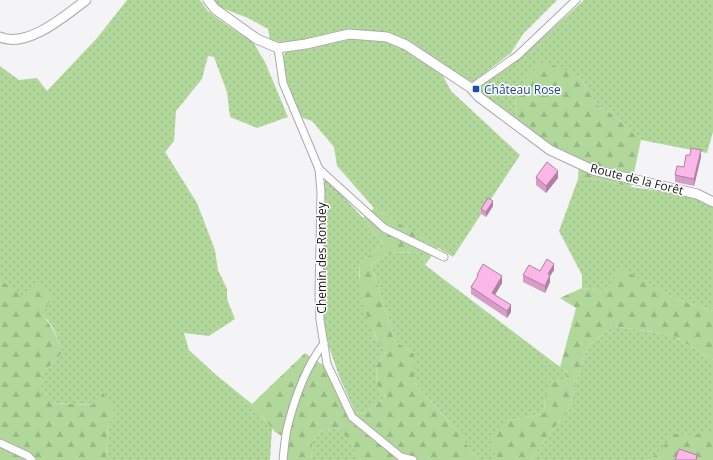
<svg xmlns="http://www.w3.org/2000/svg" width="713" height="460" font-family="'Open Sans',sans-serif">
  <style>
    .grass { fill: url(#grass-dots) }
    .forest { fill: url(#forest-firs) }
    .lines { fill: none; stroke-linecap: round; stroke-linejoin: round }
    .minor-casing { stroke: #aaaaac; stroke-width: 9 }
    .tertiary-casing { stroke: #aaaaac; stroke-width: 11 }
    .minor { stroke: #fff; stroke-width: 7 }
    .tertiary { stroke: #fff; stroke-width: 9 }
    .wall { fill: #d79dc8 }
    .shaded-wall { fill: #af80a2 }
    .building { fill: #fab7e8; stroke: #af80a2 }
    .transit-dot { fill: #1a4fb4; stroke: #fff; stroke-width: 1.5 }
    .labels { text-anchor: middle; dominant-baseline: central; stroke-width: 3; stroke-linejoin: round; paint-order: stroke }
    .transit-label { font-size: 12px; fill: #164399; stroke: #fff; text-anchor: start }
    .street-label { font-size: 12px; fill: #171718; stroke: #fff }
  </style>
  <defs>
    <pattern id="grass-dots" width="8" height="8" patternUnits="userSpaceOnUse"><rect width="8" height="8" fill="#b1d89a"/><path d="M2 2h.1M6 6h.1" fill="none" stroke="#98b984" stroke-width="1.8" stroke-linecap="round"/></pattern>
    <pattern id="forest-firs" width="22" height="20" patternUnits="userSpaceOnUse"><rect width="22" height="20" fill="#b1d89a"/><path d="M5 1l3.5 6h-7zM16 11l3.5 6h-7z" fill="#98b984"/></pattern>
  </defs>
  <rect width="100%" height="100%" fill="#f4f4f7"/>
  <g class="grass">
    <path d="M127 0H200L208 11 221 21 253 42 265 62 288 117 257 128 230 117 227 92 214 57 208 56 202 79 176 111 174 141 165 152 197 203 215 250 218 270 227 289V299L235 319 209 336 184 333 189 350 215 374 252 404 272 428 270 460H106L108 424 102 392 92 405 52 403 40 394 42 374 62 353C59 346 58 339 55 332 44 309 22 296 2 282L0 283V66L19 80 37 78 47 91 97 38Z"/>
    <polygon points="213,0 557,0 523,34 511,53 470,84 387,33 279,42 270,40 268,29 248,18 217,6"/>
    <polygon points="584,0 713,0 713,132 707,153 641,140 611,113 597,105 579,76 515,94 516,119 481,94 478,89 479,85 520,58"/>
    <path d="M358 38 384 41 401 47 442 74 451 91 520 155 453 257 374 208 337 166 334 147 312 121 303 118C294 102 272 69 286 52L344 39Z"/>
    <polygon points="326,178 363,218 383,244 360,263 359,276 374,334 385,353 376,365 377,385 386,396 364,414 355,412 339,376 327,341 322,315 322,294 324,184"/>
    <polygon points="578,179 594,179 631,187 697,196 713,205 713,311 676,299 620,269 605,291 582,288 582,275 559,231"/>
    <polygon points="423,252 425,265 568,373 564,380 545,400 544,413 531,417 509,420 495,459 493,460 478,460 456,430 414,382 414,354 395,341 371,265 389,253"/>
    <polygon points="613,326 672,335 713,360 713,460 530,460 568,410 587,347"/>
    <polygon points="341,428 361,460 311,460 313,441 322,430"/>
  </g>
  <g class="forest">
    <polygon points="543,61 579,76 597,105 611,113 641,140 631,187 594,179 578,179 579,158 552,145 516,119 515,94 528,75"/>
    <path d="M374 208 438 247 425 265 423 252 389 253 371 265 395 341 414 354V382L456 430 478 460H361L340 428 322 430 313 441 311 460H285L289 440 275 432 252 404 305 353 325 366 346 410 364 414 386 396 377 385 376 365 385 353C368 325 357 296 360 263L383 244 363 218Z"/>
    <polygon points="620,268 676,299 713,311 713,360 672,335 613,326 587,347 568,410 530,460 493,460 495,459 491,438 509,420 531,417 544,413 545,400 551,379 564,380 568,373 560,367 576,308 560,298 582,288 605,291"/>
    <polygon points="2,281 22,295 37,282 53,294 43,314 55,333 62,353 42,374 41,394 52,403 92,405 102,391 117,416 108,424 106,460 0,460 0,283"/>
    <polygon points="713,432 713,460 647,460 659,453 672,434 695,435"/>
  </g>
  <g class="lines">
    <defs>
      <g id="minor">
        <polyline points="278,48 283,83 319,169 321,192 319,294 320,320 327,364 352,417 401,457 413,460"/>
        <polyline points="471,88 517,56 576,0"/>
        <polyline points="319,169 384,228 444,257"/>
        <polyline points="0,443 28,456 32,460"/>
        <path d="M283 460C284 450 285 439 287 429 294 400 306 367 324 343"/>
      </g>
      <g id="tertiary">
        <polyline points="208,0 215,9 257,39 278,48 306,44 349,34 387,37 406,45 471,88 479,97 550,150 593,170 697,194 713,202"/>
        <path d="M0 37C27 49 66 15 86 0"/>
      </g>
    </defs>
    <use href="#minor" class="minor-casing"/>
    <use href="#tertiary" class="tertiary-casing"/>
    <use href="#minor" class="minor"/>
    <use href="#tertiary" class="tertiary"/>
  </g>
  <g class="wall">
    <polygon points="701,157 694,186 675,182 675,175 684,167"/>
    <polygon points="536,177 558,178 546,193 536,185"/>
    <polygon points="493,206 486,217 481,214 481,209"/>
    <polygon points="554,270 550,276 550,282 545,293 523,282 523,275"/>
    <polygon points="477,275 502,283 495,295 511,312 507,318 471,294 471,287 477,278"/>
  </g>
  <g class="shaded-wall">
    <polygon points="701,150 701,157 694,186 694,179"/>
    <polygon points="558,171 558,178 546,193 546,186"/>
    <polygon points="493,201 493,206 486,217 486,212"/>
    <polygon points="554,264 554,270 550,276 550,282 545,293 545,286 548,274"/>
    <polygon points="502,276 502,283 492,300 492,293"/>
    <polygon points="511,305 511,312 507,318 507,311"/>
  </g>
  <g class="building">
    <polygon points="691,148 701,150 694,179 675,175 677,166 684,167 686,155 690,155"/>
    <polygon points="547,162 558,171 546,186 536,177"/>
    <polygon points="488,198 493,201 486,212 481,209"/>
    <polygon points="547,259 554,264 548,274 550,275 545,286 523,275 529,265 540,271"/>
    <polygon points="483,264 502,276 492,293 511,305 507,311 471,287 478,276 477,275"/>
    <polygon points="679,449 697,455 696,460 675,460"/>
  </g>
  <rect class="transit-dot" x="472" y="85" width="8" height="8" rx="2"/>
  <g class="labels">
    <g class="transit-label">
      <text x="484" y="89">Château Rose</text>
    </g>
    <g class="street-label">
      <text transform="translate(637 179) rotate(14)">Route de la Forêt</text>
      <text transform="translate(321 258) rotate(-90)">Chemin des Rondey</text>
    </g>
  </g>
</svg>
